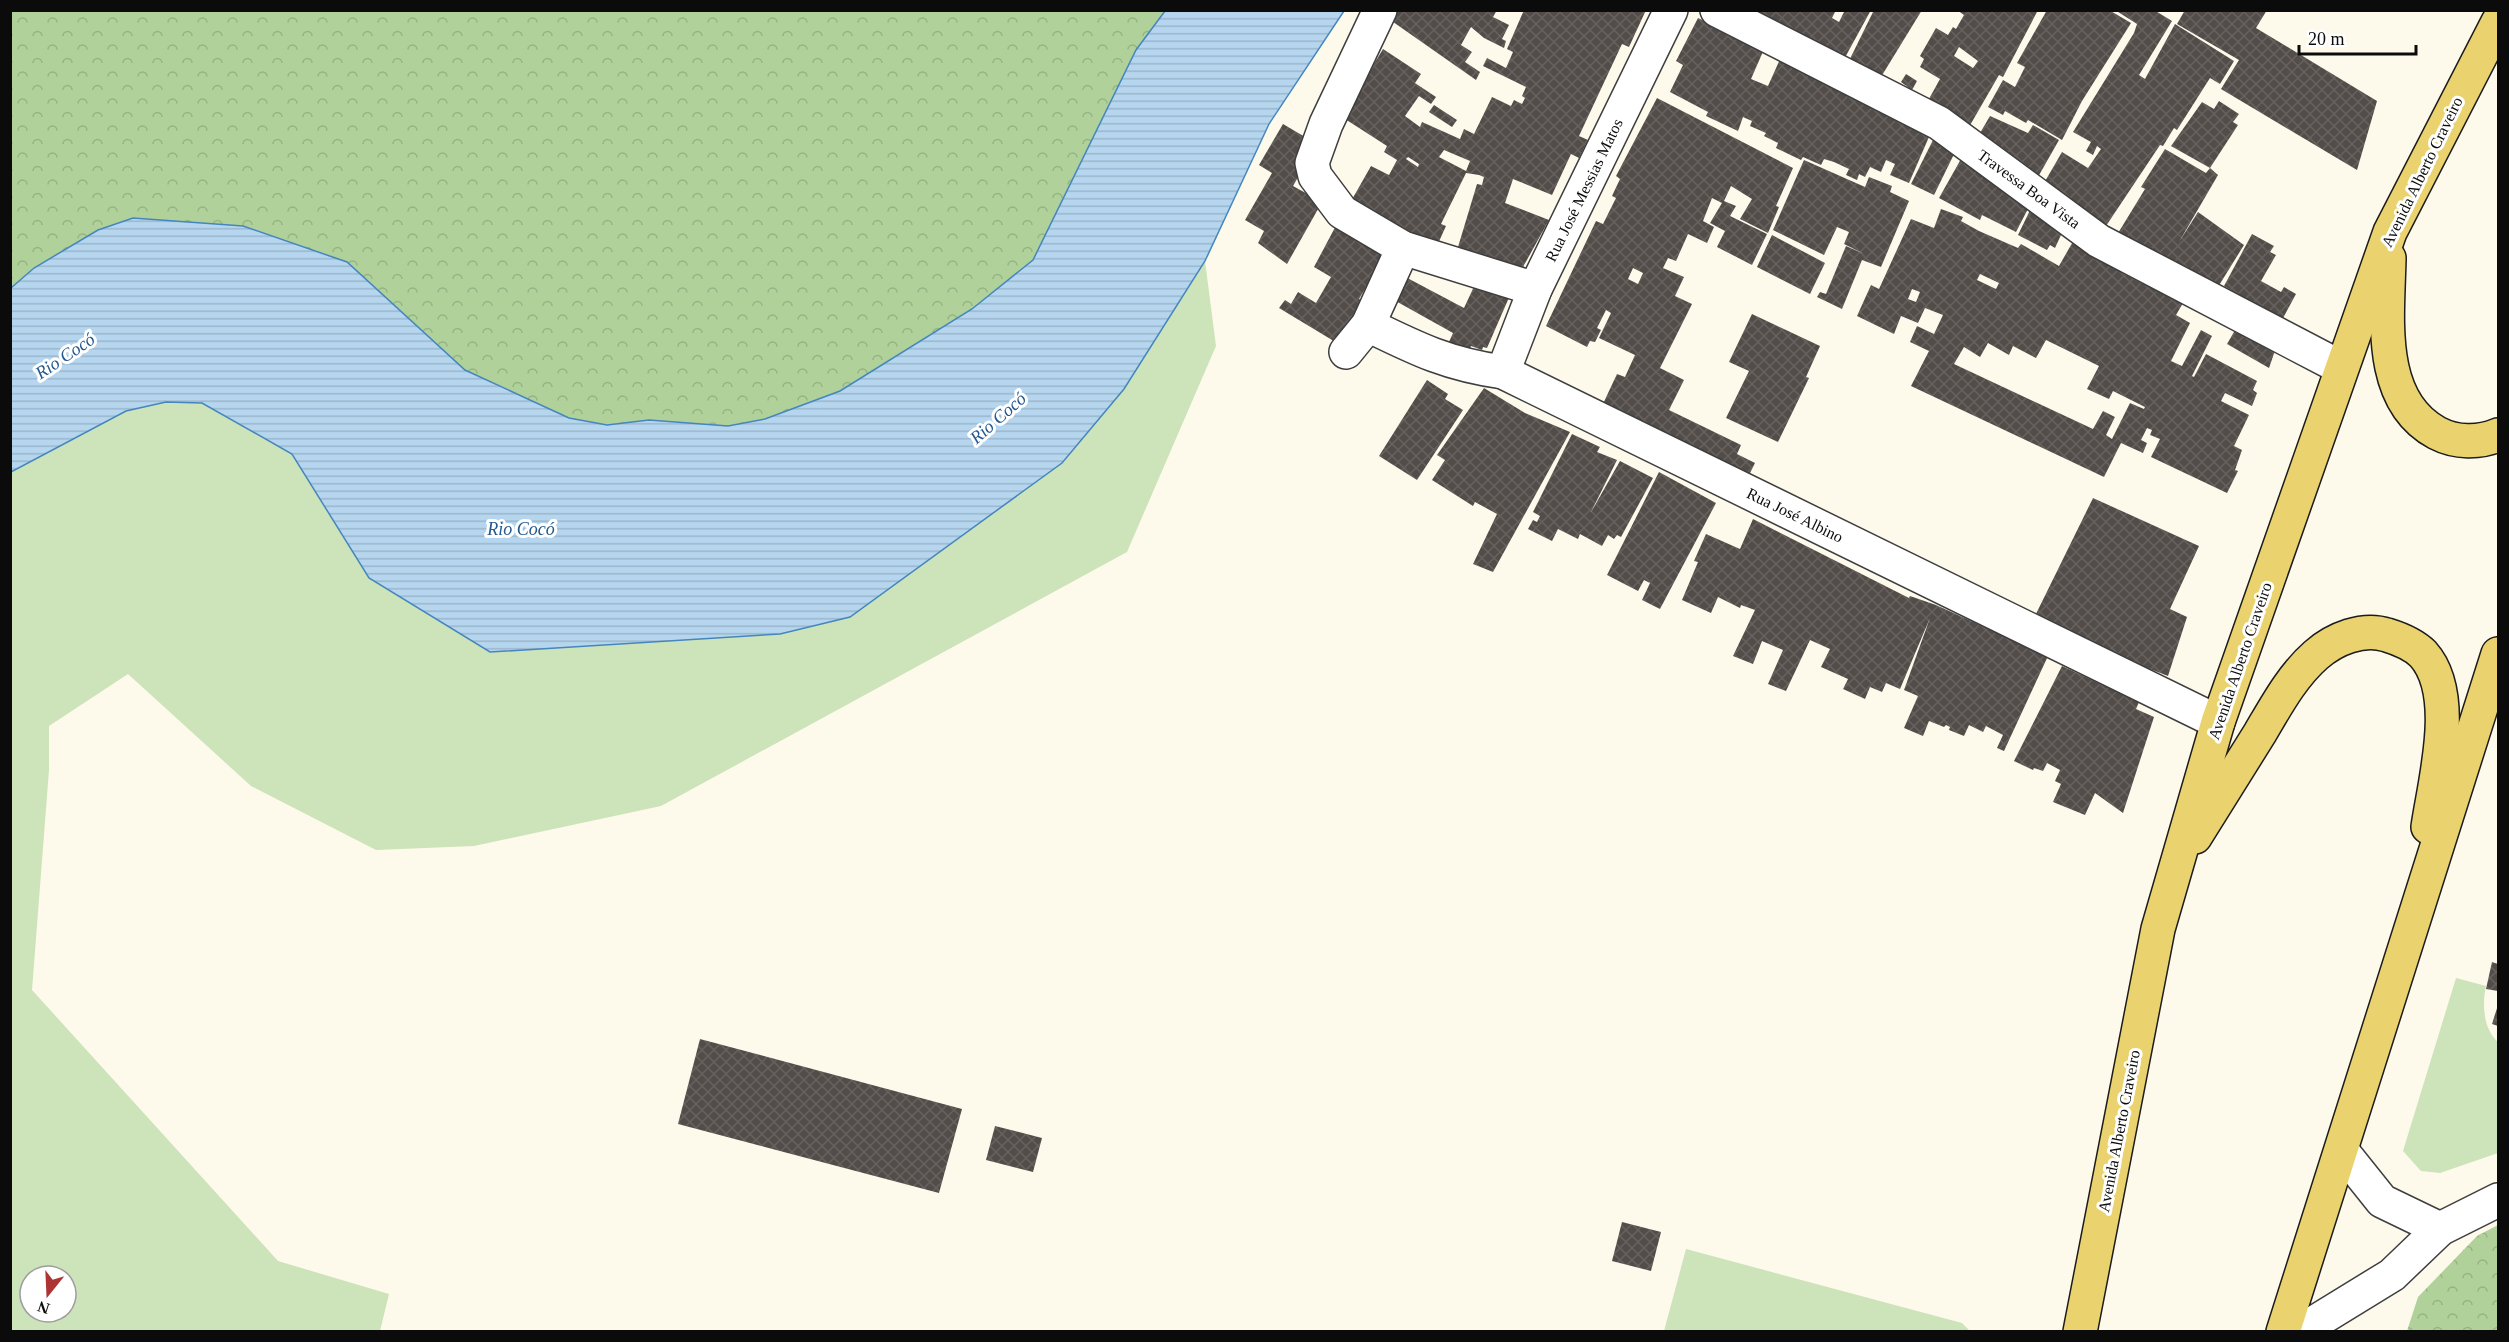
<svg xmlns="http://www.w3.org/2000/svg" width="2509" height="1342" font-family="'Times New Roman',serif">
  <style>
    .grass { fill: #cde3b9; fill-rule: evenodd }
    .forest { fill: url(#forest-crowns) }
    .water { fill: url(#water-rules); stroke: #4586be; stroke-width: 1.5 }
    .building { fill: url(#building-cross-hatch); fill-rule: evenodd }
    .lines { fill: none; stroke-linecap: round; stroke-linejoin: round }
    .minor-casing { stroke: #3e3e3e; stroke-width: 36 }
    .major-casing { stroke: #1c1c1c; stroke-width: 36 }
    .minor { stroke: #fff; stroke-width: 33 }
    .major { stroke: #ead36f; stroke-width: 33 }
    .labels { text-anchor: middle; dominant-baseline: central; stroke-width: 6; stroke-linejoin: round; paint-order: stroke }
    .street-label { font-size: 16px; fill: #0b0b0b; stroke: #fff }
    .water-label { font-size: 18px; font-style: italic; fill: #23598f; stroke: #fff }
  </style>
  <defs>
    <pattern id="forest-crowns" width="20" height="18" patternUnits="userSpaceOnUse" patternTransform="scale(1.5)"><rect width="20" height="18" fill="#b0d29a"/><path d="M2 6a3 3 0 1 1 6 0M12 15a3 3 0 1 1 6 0" fill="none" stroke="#96b383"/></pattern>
    <pattern id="water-rules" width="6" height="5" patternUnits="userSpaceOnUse" patternTransform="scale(1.5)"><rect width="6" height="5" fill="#b6d6ef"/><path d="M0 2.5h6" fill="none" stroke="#9bb6cc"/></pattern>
    <pattern id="building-cross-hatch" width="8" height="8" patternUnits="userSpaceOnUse" patternTransform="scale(1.5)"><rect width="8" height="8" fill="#534d49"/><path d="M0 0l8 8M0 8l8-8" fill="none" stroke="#67625f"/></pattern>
  </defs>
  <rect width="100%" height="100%" fill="#fdfaec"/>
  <g class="grass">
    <path d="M1205 261 1216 346 1127 552 661 806 474 846 376 850 251 786 128 674 49 726V770L32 990 278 1261 389 1294 380 1331 11 1332V472L126 411 166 402 202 403 292 454 369 578 1062 463 1124 389ZM30 1276H66V1312H30Z"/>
    <path d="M2456 978 2486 986C2482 1004 2483 1029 2498 1042V1153L2440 1173 2421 1171 2403 1151Z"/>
    <polygon points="1686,1249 1962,1323 1970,1331 1664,1331"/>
  </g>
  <g class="forest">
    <polygon points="11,11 1165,11 1136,50 1033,260 972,309 840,391 765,419 728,426 649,420 607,425 569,418 465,370 347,262 11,288"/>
    <polygon points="2498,1225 2498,1331 2407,1331 2418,1297 2477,1236"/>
  </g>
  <polygon class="water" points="1165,11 1344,11 1269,124 1205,261 1124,389 1062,463 850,617 780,634 490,652 369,578 292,454 202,403 166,402 126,411 11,472 11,288 34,268 98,230 133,218 243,226 347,262 465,370 569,418 607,425 649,420 728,426 765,419 840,391 972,309 1033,260 1136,50"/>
  <g class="building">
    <polygon points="1391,10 1497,10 1493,17 1509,25 1502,39 1506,41 1504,48 1484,38 1471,27 1461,45 1472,52 1465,62 1480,72 1476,80 1386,17"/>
    <path d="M1524 10H1646L1629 47 1622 44 1579 136 1588 140 1579 158 1571 154 1552 195 1513 179 1505 203 1549 220 1523 267 1458 247 1477 184 1482 185 1484 177 1479 175 1466 173 1441 224 1446 226 1436 248 1413 238 1415 234 1388 220 1382 230 1346 210 1371 166 1389 175 1397 160 1384 152 1387 146 1342 117 1383 49 1421 74 1415 83 1436 97 1431 104 1419 96 1405 116 1420 127 1422 122 1460 139 1464 129 1474 134 1492 97 1511 106 1514 100 1522 104 1525 98 1522 96 1526 87 1483 66 1487 58 1506 68 1513 52 1507 49ZM1444 150 1470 161 1466 171 1439 157ZM1408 157 1419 164 1418 167 1406 159Z"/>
    <polygon points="1742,10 1836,10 1832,18 1839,22 1845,10 1871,10 1842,63"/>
    <polygon points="1874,10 1922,10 1881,77 1846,67"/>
    <path d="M1957 10H2038L2003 77 1999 75 1969 127 1925 106 1940 79 1920 67 1924 59 1920 56 1936 28 1948 35 1953 27 1956 29 1964 15ZM1959 47 1978 61 1973 68 1954 56Z"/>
    <polygon points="2047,10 2109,10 2131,23 2082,101 2062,140 2028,120 2026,123 2005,111 2003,115 1988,107 2003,80 2015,87 2025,67 2017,63"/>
    <polygon points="2115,10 2154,10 2172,21 2139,75 2145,79 2175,24 2234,61 2220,84 2210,78 2177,130 2174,128 2163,146 2160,145 2104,229 2040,190 2062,152 2088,168 2101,149 2097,146 2093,155 2086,151 2091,142 2073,132 2134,33 2137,24"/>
    <polygon points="2185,10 2267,10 2256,28 2377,101 2357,170 2221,89 2239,60 2177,24"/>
    <polygon points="1698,18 1746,41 1765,47 1751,79 1768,86 1781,57 1932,130 1909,183 1890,175 1895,164 1886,160 1881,172 1870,167 1865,177 1859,174 1857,180 1846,175 1849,169 1834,162 1824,159 1821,165 1803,157 1801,160 1776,148 1778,143 1764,136 1766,133 1750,126 1752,121 1743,117 1738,131 1706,116 1708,112 1670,92 1683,65 1676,61"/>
    <polygon points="1906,74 1917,81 1912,90 1901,82"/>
    <path d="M1657 98 1793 168 1776 206 1779 207 1768 233 1740 219 1752 199 1731 186 1724 201 1736 206 1730 216 1767 234 1752 265 1717 247 1725 231 1710 223 1722 203 1712 198 1703 221 1714 227 1707 243 1688 234 1676 261 1668 258 1663 268 1684 277 1675 296 1692 304 1660 368 1684 380 1669 410 1741 445 1737 454 1755 463 1748 477 1602 406 1617 374 1625 377 1635 355 1599 338 1611 313 1606 310 1597 328 1601 330 1595 342 1590 341 1587 347 1546 326 1596 221 1603 224 1616 198 1612 196 1620 179 1616 176ZM1633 268 1643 273 1638 284 1628 279Z"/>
    <polygon points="2219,101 2239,114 2233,122 2238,125 2210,168 2218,175 2179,242 2198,212 2244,245 2218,287 2112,243 2145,189 2141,187 2165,149 2206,173 2210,168 2171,146 2202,102 2214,109"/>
    <polygon points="1434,105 1457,120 1452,127 1429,112"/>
    <polygon points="1990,116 2028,133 2033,125 2059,140 2034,184 1973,145"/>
    <polygon points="1283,124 1317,144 1293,186 1322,202 1287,264 1258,243 1264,231 1245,220 1272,173 1259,165"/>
    <polygon points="1939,128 1958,146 1934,195 1911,184"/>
    <polygon points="1961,159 2032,201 2016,232 1982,215 1980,220 1939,198"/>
    <polygon points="1804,160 1865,187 1869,177 1892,186 1890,192 1909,201 1881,267 1862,260 1842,309 1817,297 1820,292 1826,294 1846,246 1864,254 1844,244 1849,232 1837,227 1824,255 1773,230"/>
    <polygon points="2034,202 2067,222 2055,248 2050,245 2047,250 2018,235"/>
    <path d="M1941 209 1963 217 1961 221 1979 231 2018 248 2021 244 2059 266 2075 238 2126 266 2122 273 2141 283 2142 278 2187 296 2176 315 2190 323 2171 361 2182 366 2201 330 2212 336 2192 376 2194 377 2206 354 2257 381 2253 390 2257 393 2252 406 2225 393 2221 401 2249 415 2234 446 2242 450 2235 470 2238 471 2227 493 2151 457 2160 439 2150 435 2152 430 2147 428 2141 440 2147 443 2143 453 2121 443 2104 477 1911 386 1929 351 1910 342 1917 326 1934 334 1943 315 1925 308 1918 323 1901 316 1894 334 1857 316 1871 285 1879 289 1911 219 1934 228ZM1980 274 1999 283 1996 289 1977 280ZM1912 289 1920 292 1916 302 1908 299ZM2046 340 2099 366 2087 389 2109 399 2113 391 2145 407 2144 409 2130 403 2112 439 2106 435 2115 417 2103 411 2093 429 1954 364 1964 347 1980 357 1988 343 2009 355 2013 346 2036 358Z"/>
    <polygon points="1339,220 1389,249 1359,299 1371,307 1342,346 1279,308 1285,300 1291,304 1298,292 1316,303 1331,277 1314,267"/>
    <polygon points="2252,234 2274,246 2270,252 2276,255 2261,281 2281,292 2284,287 2296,294 2282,320 2224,286"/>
    <polygon points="1772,235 1825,263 1810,294 1757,267"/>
    <polygon points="1396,272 1464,308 1478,278 1511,293 1487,348 1483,347 1482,350 1471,346 1463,364 1443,355 1453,333 1385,295"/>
    <polygon points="1752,314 1820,346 1806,377 1809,378 1778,442 1726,418 1749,371 1729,362"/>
    <polygon points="2238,325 2278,342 2269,368 2227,344"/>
    <polygon points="1427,380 1448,394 1445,399 1463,410 1417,480 1379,456"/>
    <polygon points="1484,388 1525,413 1570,432 1493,572 1473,564 1497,514 1475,502 1473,506 1432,480 1445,460 1437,455"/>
    <polygon points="1572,434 1600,447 1597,452 1617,460 1590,514 1620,461 1653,478 1621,537 1617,535 1614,539 1608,535 1602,546 1580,534 1578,539 1558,529 1552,541 1528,529 1533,520 1537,522 1540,516 1533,512"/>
    <polygon points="1659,472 1716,503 1660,609 1642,600 1650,583 1644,580 1638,591 1607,575"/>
    <polygon points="2093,498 2199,546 2170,609 2187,617 2168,676 2142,666 2141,669 2034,618"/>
    <polygon points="1753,519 1909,598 1910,596 1936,605 2048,656 2004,751 1997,748 2003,735 1986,726 1983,732 1969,725 1964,736 1949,730 1950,727 1946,725 1944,727 1929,721 1923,736 1904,728 1918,696 1904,690 1930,618 1900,689 1886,683 1882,692 1870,687 1865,699 1843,689 1848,679 1821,667 1830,649 1810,640 1786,691 1768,684 1783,650 1762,641 1753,664 1733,656 1755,610 1741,605 1740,608 1718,597 1711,613 1682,600 1698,562 1694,561 1706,534 1740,549"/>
    <polygon points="2062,666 2139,702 2136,709 2154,717 2123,813 2095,793 2085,815 2053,802 2061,784 2055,781 2060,770 2047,763 2043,771 2034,768 2033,770 2014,761"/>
    <polygon points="2492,962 2498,964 2498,991 2486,989"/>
    <polygon points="2498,1005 2498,1026 2492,1024"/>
    <polygon points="700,1039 962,1109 939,1193 678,1124"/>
    <polygon points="995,1126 1042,1138 1033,1172 986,1160"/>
    <polygon points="1622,1222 1661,1232 1651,1271 1612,1261"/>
  </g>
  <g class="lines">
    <defs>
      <g id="minor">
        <polyline points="1380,10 1326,124 1312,163 1315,176 1342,212 1403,248 1535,289"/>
        <polyline points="1717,10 1939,123 2099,241 2340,367"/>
        <path d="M1368 325C1417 349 1447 364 1503 372L2218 722"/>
        <polyline points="1346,352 1368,325 1403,248"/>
        <polyline points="1503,372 1535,289 1671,10"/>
        <polyline points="2342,1151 2382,1201 2440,1229"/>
        <polyline points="2299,1332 2392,1275 2440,1229 2498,1200"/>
      </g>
      <g id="major">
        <path d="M2389 258C2388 316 2376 400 2437 433 2456 443 2479 443 2498 435"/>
        <path d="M2195 837C2217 802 2238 768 2260 733 2276 706 2292 676 2316 655 2334 639 2363 627 2387 635 2400 639 2413 644 2423 654 2459 694 2435 779 2428 827"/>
        <polyline points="2080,1332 2158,929 2218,722 2390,232 2498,22"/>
        <polyline points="2283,1332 2498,654"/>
      </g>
    </defs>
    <use href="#minor" class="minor-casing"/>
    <use href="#major" class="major-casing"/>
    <use href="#minor" class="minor"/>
    <use href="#major" class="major"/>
  </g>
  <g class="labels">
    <g class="street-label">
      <text transform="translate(2422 172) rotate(-64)">Avenida Alberto Craveiro</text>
      <text transform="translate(2029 189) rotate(36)">Travessa Boa Vista</text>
      <text transform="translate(1584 190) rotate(-64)">Rua José Messias Matos</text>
      <text transform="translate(1795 515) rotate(26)">Rua José Albino</text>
      <text transform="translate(2240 661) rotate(-71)">Avenida Alberto Craveiro</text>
      <text transform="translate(2119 1131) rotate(-79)">Avenida Alberto Craveiro</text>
    </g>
    <g class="water-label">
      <text transform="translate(65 356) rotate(-34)">Rio Cocó</text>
      <text transform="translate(998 418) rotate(-41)">Rio Cocó</text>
      <text x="521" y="529">Rio Cocó</text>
    </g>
  </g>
  <rect width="2509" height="1342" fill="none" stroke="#0b0b0b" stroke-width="24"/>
  <g transform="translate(48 1294) rotate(198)"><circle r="28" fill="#ffffff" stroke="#9d9d9d" stroke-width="1.5"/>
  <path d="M0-4.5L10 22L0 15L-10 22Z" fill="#ac3433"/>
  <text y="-9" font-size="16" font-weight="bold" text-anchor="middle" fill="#0b0b0b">N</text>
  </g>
  <path d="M2299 45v9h117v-9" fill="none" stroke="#0b0b0b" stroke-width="3"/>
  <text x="2308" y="45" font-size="18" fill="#0b0b0b" stroke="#ffffff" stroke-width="4.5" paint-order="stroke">20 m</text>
</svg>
